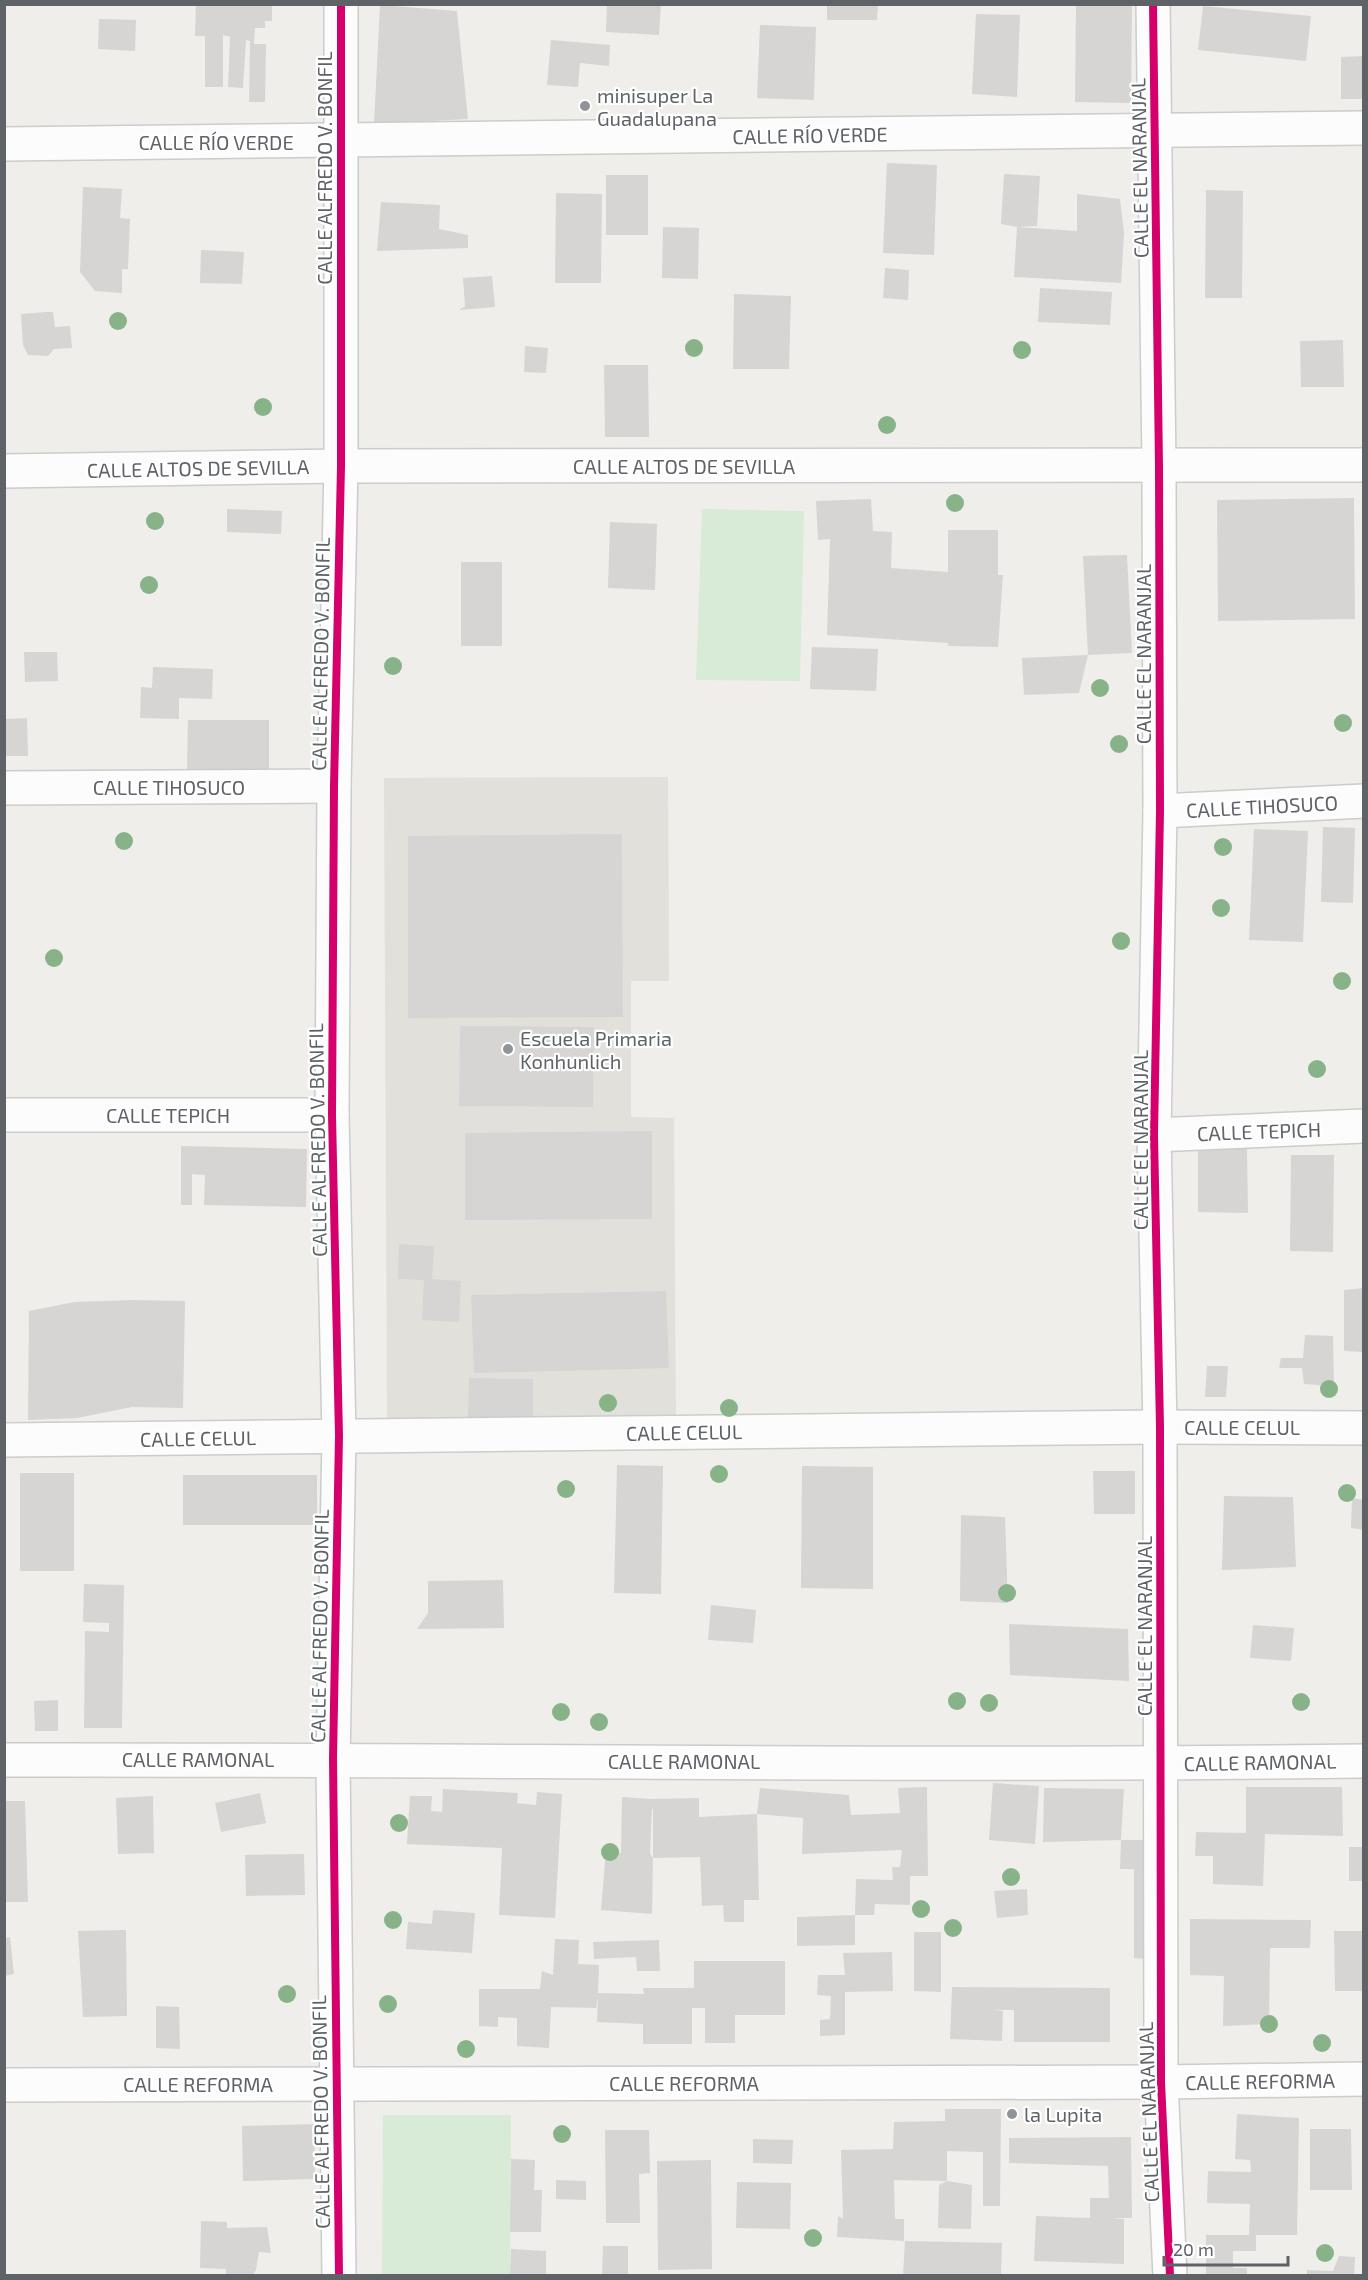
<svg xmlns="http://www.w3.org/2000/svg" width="1368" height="2280" font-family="'Exo 2',sans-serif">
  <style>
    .education { fill: #e2e0da }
    .green { fill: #d8ebd6 }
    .building { fill: #d6d5d3; fill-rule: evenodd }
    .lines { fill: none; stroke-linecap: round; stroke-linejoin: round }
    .street-casing { stroke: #cbcccc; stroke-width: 36 }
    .street { stroke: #fdfcfc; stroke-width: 33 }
    .cycleway-casing { stroke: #fff; stroke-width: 11 }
    .cycleway { stroke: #d6006c; stroke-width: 8 }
    .tree { fill: #88b388 }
    .poi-dot { fill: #919496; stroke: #fff; stroke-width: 2 }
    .labels { text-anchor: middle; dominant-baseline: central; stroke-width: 4.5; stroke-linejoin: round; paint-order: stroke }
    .poi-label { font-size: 20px; fill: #5f6368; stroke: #fff; text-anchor: start }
    .street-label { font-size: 20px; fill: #5f6368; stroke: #fff }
  </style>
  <rect width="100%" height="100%" fill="#efeeea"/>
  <polygon class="education" points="668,777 669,981 631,981 631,1117 674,1118 676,1418 387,1419 384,778"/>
  <g class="green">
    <polygon points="702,509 804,511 800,681 696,680"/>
    <polygon points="383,2115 511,2115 510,2275 382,2276"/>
  </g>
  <g class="building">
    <polygon points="196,4 272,4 272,21 265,21 265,28 255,28 254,44 266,44 265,102 249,102 250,41 246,40 243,88 228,87 230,37 223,35 223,87 205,87 205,36 195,36"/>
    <polygon points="607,4 661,4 659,35 606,32"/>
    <polygon points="827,4 878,4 877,20 827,20"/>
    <polygon points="1076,4 1132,4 1131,103 1075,102"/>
    <polygon points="380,5 457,11 468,119 374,124"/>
    <polygon points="1203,6 1311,16 1306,61 1198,50"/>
    <polygon points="976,14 1020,15 1017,97 972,94"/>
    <polygon points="99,19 136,20 135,51 98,49"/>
    <polygon points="760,25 816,27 814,100 757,98"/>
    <polygon points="551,40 610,45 609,66 580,63 578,87 547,85"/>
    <polygon points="1364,56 1364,99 1341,99 1341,57"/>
    <polygon points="887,163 937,165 934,255 883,253"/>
    <polygon points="1004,174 1040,176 1037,226 1017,227 1001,224"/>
    <rect x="606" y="175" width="42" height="60"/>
    <polygon points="83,187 122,189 120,218 130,219 128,269 122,269 122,293 95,291 80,272"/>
    <polygon points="1206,190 1243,191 1242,298 1205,298"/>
    <polygon points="556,193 602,194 601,283 555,283"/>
    <polygon points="1077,194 1120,199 1124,233 1121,283 1014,277 1017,227 1077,231"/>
    <polygon points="381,202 440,205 439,229 468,235 468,248 377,251"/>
    <polygon points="663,227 699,228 698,279 662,278"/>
    <polygon points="201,250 244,252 242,284 200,283"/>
    <polygon points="885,268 909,270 908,300 883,298"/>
    <polygon points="492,276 495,307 459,310 465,306 463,278"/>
    <polygon points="1040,288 1112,292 1110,325 1038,322"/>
    <polygon points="734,294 791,296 789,369 733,369"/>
    <polygon points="46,312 53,312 55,327 70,326 72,348 54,349 48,356 28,355 23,345 21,314"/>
    <polygon points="1343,340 1344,387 1301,387 1300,341"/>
    <polygon points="525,346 548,348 546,373 524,372"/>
    <polygon points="604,365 648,365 649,437 605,437"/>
    <polygon points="1354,498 1355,619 1218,621 1217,500"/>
    <polygon points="871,499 873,531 892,532 891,568 948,572 948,530 998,530 998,575 1003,575 998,647 948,646 948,643 827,635 830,539 818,540 816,501"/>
    <polygon points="227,509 282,511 281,534 227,532"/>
    <polygon points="610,522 657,524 655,590 608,588"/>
    <polygon points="1127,555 1132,653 1088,655 1083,556"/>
    <rect x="461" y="562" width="41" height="84"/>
    <polygon points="812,647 878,649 876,691 810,689"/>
    <polygon points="24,652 57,652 58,681 25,682"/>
    <polygon points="1088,655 1079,693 1024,695 1022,658"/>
    <polygon points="153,667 213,669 212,699 179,698 179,719 140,718 141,687 152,688"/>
    <polygon points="27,718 28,756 4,756 4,719"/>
    <polygon points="188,720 269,720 269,770 187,770"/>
    <polygon points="1323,827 1355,828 1353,903 1321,902"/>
    <polygon points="1254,829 1308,831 1303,942 1249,940"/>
    <polygon points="622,834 623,1017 408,1018 408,836"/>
    <polygon points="460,1026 594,1027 593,1107 459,1106"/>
    <polygon points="652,1131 652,1219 465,1220 465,1133"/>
    <polygon points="181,1146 307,1149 306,1207 204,1205 205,1175 192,1174 192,1205 181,1205"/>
    <polygon points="1198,1147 1247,1148 1248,1213 1198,1212"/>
    <polygon points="1291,1155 1334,1155 1333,1252 1290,1251"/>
    <polygon points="399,1244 434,1246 432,1279 461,1281 459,1322 422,1320 424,1280 398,1279"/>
    <polygon points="1364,1288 1364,1352 1344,1351 1344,1290"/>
    <polygon points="666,1291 669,1368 474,1373 471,1295"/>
    <polygon points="132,1300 185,1301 183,1408 132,1407 77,1418 28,1420 29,1311 74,1302"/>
    <polygon points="1305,1335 1333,1336 1334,1386 1304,1384 1302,1368 1279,1368 1281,1358 1303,1358"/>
    <polygon points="1207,1366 1228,1366 1226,1397 1205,1397"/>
    <polygon points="469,1378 533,1379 533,1417 468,1417"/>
    <polygon points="617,1465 663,1466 661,1594 614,1593"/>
    <polygon points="802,1466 873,1467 873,1589 801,1588"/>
    <polygon points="1093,1471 1135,1471 1135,1514 1094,1514"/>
    <rect x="20" y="1473" width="54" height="98"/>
    <rect x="183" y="1475" width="134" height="50"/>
    <polygon points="1224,1496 1293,1497 1296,1567 1222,1570"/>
    <polygon points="1352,1498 1364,1500 1364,1530 1351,1528"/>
    <polygon points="961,1515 1005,1517 1008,1603 960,1601"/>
    <polygon points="503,1580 504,1628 417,1629 428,1613 428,1581"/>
    <polygon points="84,1584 124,1585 122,1728 84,1728 85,1631 109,1632 109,1623 83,1622"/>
    <polygon points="711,1605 756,1610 753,1643 708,1640"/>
    <polygon points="1009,1624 1128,1629 1129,1681 1010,1675"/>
    <polygon points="1253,1625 1294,1628 1291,1661 1250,1658"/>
    <polygon points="58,1700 58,1731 35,1731 34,1701"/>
    <polygon points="993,1783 1039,1786 1035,1844 989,1840"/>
    <path d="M927 1787 928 1876H910V1905L875 1904 874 1915H855L856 1879 893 1880 892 1867H900L902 1850 802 1854 803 1818 757 1814 759 1900H744V1922H724L723 1905 702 1906 700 1857 653 1858 652 1914 601 1910 606 1850 621 1853 622 1797 652 1799 699 1798V1817L757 1814 760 1788 849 1795 851 1815 900 1813 898 1788ZM652 1809H653V1858L650 1854Z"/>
    <polygon points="1246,1787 1342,1787 1343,1836 1265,1834 1263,1886 1213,1884 1213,1856 1195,1856 1196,1832 1246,1833"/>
    <polygon points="1044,1788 1124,1789 1121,1840 1043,1842"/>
    <polygon points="443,1789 518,1793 517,1803 536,1805 537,1792 562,1794 555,1918 499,1915 502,1848 407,1844 410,1796 432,1796 431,1811 442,1812"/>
    <polygon points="260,1793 266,1823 221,1832 215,1803"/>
    <polygon points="153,1796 154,1853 118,1854 116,1798"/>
    <polygon points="4,1801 25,1801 28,1902 4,1902"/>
    <polygon points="1121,1840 1148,1840 1147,1959 1134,1958 1134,1869 1120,1869"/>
    <rect x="1349" y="1847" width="15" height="34"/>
    <polygon points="304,1854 305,1895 246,1896 245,1855"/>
    <polygon points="1027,1889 1028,1915 997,1918 994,1891"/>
    <polygon points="433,1910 475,1913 472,1953 406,1949 408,1922 432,1924"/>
    <polygon points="855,1915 855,1945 797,1946 797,1917"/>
    <polygon points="1190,1919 1311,1920 1310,1948 1270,1948 1269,2024 1223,2026 1224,1976 1190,1975"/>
    <polygon points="126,1930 127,2016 83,2017 78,1931"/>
    <polygon points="1334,1931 1364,1931 1364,1991 1335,1991"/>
    <polygon points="914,1932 941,1932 941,1992 914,1991"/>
    <polygon points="10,1937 14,1974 4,1976 4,1938"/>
    <polygon points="555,1939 579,1940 578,1964 599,1965 598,1993 644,1994 643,1988 694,1988 694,1961 785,1961 785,2015 735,2015 735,2043 705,2043 705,2008 692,2008 692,2044 643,2044 643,2024 597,2022 598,1997 596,2008 551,2007 549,2048 517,2046 517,2018 498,2017 498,2027 479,2026 479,1989 540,1989 542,1971 553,1975"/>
    <polygon points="659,1940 660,1971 637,1971 636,1957 594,1959 593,1942"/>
    <polygon points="892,1952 893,1991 845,1992 845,2035 820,2036 820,2020 830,2019 831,1996 817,1995 818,1975 845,1975 843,1953"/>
    <polygon points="952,1987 1110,1988 1110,2042 1014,2042 1014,2010 995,2010 1003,2011 1002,2041 950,2039"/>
    <polygon points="156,2006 179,2007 180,2049 156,2048"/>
    <polygon points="945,2109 1001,2109 1000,2206 983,2206 983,2152 947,2151 947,2181 972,2185 971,2229 938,2228 939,2185 947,2181 894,2180 895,2219 904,2219 904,2241 837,2237 838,2216 843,2219 841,2150 893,2149 894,2122 945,2121"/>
    <polygon points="1237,2114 1299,2118 1297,2235 1256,2235 1256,2251 1233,2251 1233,2268 1247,2268 1247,2276 1206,2276 1206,2235 1249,2235 1250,2204 1207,2203 1208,2171 1251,2172 1250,2160 1235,2159"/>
    <polygon points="314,2124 315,2179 243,2181 242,2126"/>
    <polygon points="1310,2129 1351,2129 1352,2190 1310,2190"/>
    <polygon points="605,2130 649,2130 650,2173 639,2174 640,2223 606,2223"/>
    <polygon points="1131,2137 1132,2218 1111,2218 1124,2219 1124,2264 1034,2261 1036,2216 1090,2218 1090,2198 1109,2198 1108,2166 1009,2163 1009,2138"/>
    <polygon points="753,2139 793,2140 792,2164 753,2163"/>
    <polygon points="511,2159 535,2160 534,2190 542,2190 541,2232 510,2232"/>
    <polygon points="711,2160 712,2269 658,2270 657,2161"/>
    <polygon points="556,2180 586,2181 586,2200 556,2199"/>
    <polygon points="737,2182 791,2183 790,2229 736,2228"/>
    <polygon points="201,2221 227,2222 227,2228 267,2227 271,2253 259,2252 256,2270 252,2276 226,2276 226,2269 200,2268"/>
    <polygon points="905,2241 1002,2243 1001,2276 903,2276"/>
    <polygon points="603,2246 628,2246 628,2276 602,2276"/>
    <polygon points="511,2249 546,2251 546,2276 510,2276"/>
    <polygon points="1339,2256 1355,2257 1354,2276 1307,2276 1307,2270 1333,2271"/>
  </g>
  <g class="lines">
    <defs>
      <g id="street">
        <polyline points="1153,4 1159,467 1160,811 1154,1135 1160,1427 1161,2082 1170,2276"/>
        <polyline points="4,144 1364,128"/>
        <polyline points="4,471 341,466 1364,465"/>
        <polyline points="4,788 334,786"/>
        <polyline points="1160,811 1364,801"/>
        <polyline points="4,1115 332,1115"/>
        <polyline points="1154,1135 1364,1126"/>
        <polyline points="4,1440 1160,1427 1364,1428"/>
        <path d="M4 1760C457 1759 911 1767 1364 1761"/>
        <polyline points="4,2085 1161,2082 1364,2079"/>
        <polyline points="339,2276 333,1759 339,1436 332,1115 334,786 341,466 341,4"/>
      </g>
    </defs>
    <use href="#street" class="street-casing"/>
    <use href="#street" class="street"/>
    <defs>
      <g id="cycleway">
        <polyline points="1153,4 1159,467 1160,811 1154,1135 1160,1427 1161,2082 1170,2276"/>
        <polyline points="339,2276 333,1759 339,1436 332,1115 334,786 341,466 341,4"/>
      </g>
    </defs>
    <use href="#cycleway" class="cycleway-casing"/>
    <use href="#cycleway" class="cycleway"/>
  </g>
  <g class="tree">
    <circle cx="118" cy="321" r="9"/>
    <circle cx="694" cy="348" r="9"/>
    <circle cx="1022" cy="350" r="9"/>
    <circle cx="263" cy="407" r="9"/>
    <circle cx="887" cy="425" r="9"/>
    <circle cx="955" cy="503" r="9"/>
    <circle cx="155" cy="521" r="9"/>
    <circle cx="149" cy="585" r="9"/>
    <circle cx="393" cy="666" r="9"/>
    <circle cx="1100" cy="688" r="9"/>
    <circle cx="1343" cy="723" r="9"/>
    <circle cx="1119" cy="744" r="9"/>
    <circle cx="124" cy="841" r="9"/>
    <circle cx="1223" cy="847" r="9"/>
    <circle cx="1221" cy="908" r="9"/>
    <circle cx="1121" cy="941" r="9"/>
    <circle cx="54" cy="958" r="9"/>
    <circle cx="1342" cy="981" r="9"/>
    <circle cx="1317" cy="1069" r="9"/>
    <circle cx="1329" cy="1389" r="9"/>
    <circle cx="608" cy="1403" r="9"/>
    <circle cx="729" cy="1408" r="9"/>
    <circle cx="719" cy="1474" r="9"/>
    <circle cx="566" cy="1489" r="9"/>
    <circle cx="1347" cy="1493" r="9"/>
    <circle cx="1007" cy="1593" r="9"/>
    <circle cx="957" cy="1701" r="9"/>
    <circle cx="1301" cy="1702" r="9"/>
    <circle cx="989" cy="1703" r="9"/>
    <circle cx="561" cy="1712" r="9"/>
    <circle cx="599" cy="1722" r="9"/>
    <circle cx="399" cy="1823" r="9"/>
    <circle cx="610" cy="1852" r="9"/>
    <circle cx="1011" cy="1877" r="9"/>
    <circle cx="921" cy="1909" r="9"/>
    <circle cx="393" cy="1920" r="9"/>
    <circle cx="953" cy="1928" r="9"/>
    <circle cx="287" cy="1994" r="9"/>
    <circle cx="388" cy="2004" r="9"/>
    <circle cx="1269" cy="2024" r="9"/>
    <circle cx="1322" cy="2043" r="9"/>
    <circle cx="466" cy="2049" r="9"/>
    <circle cx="562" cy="2134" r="9"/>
    <circle cx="813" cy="2238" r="9"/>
    <circle cx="1325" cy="2253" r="9"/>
  </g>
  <g class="poi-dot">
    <circle cx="585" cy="106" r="6"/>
    <circle cx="508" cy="1049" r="6"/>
    <circle cx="1012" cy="2114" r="6"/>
  </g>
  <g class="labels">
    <g class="poi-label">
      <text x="597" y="95">minisuper La<tspan x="597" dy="23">Guadalupana</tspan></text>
      <text x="520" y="1038">Escuela Primaria<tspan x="520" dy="23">Konhunlich</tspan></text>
      <text x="1024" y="2114">la Lupita</text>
    </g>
    <g class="street-label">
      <text transform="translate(810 135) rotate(-1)">CALLE RÍO VERDE</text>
      <text x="216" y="142">CALLE RÍO VERDE</text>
      <text transform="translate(324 168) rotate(-90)">CALLE ALFREDO V. BONFIL</text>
      <text transform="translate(1139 168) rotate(-91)">CALLE EL NARANJAL</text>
      <text x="684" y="466">CALLE ALTOS DE SEVILLA</text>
      <text transform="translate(198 468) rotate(-1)">CALLE ALTOS DE SEVILLA</text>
      <text transform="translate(320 654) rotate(-89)">CALLE ALFREDO V. BONFIL</text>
      <text transform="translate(1143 654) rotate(-90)">CALLE EL NARANJAL</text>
      <text x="169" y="787">CALLE TIHOSUCO</text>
      <text transform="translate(1262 806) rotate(-3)">CALLE TIHOSUCO</text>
      <text x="168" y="1115">CALLE TEPICH</text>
      <text transform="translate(1259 1131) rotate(-2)">CALLE TEPICH</text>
      <text transform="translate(317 1140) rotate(-91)">CALLE ALFREDO V. BONFIL</text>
      <text transform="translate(1140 1140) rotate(-90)">CALLE EL NARANJAL</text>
      <text x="1242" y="1427">CALLE CELUL</text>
      <text transform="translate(684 1432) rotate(-1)">CALLE CELUL</text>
      <text transform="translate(198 1438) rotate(-1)">CALLE CELUL</text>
      <text transform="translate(319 1626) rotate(-89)">CALLE ALFREDO V. BONFIL</text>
      <text transform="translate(1144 1626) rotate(-90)">CALLE EL NARANJAL</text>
      <text x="198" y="1759">CALLE RAMONAL</text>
      <text x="684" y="1761">CALLE RAMONAL</text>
      <text transform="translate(1260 1762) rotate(-1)">CALLE RAMONAL</text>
      <text transform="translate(1260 2081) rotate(-1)">CALLE REFORMA</text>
      <text x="684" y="2083">CALLE REFORMA</text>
      <text x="198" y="2084">CALLE REFORMA</text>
      <text transform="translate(320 2112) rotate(-91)">CALLE ALFREDO V. BONFIL</text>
      <text transform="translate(1148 2112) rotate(-92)">CALLE EL NARANJAL</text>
    </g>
  </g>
  <rect width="1368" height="2280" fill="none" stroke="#5f6368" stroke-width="12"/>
  <path d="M1164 2256v9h124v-9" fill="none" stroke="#5f6368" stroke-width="3"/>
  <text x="1173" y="2256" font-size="18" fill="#5f6368" stroke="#ffffff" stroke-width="4.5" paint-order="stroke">20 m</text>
</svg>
